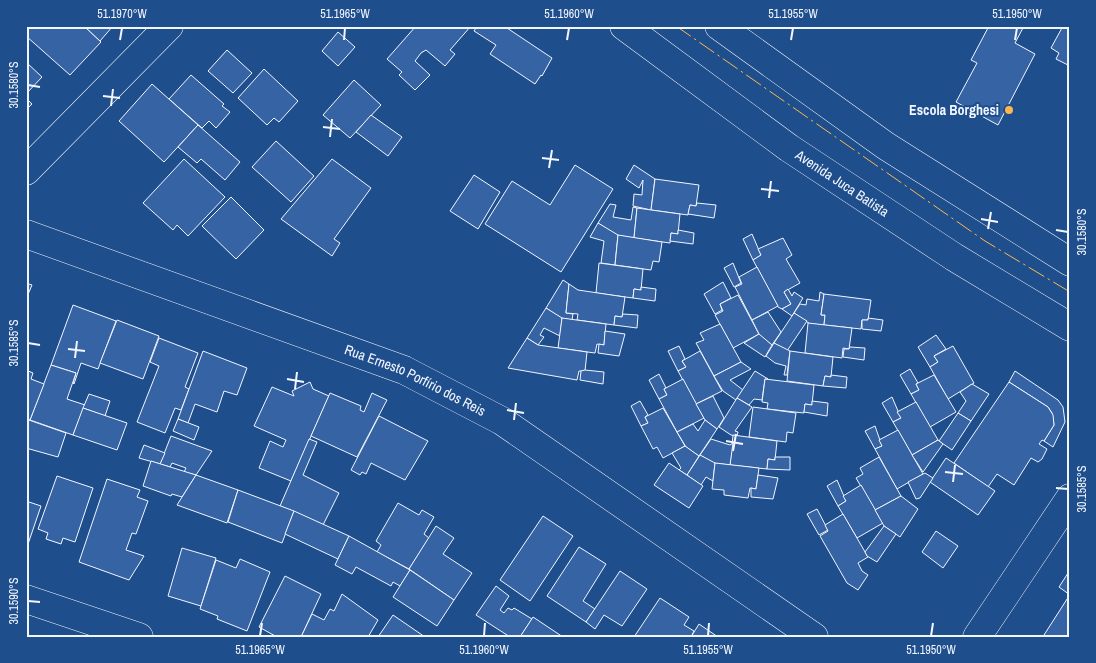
<svg xmlns="http://www.w3.org/2000/svg" width="1096" height="663" font-family="'Archivo Narrow',sans-serif">
  <style>
    .building { fill: #3563a3; stroke: #f2f6ff }
    .lines { fill: none; stroke-linecap: round; stroke-linejoin: round }
    .minor-casing { stroke: #f2f6ff; stroke-width: 29 }
    .major-casing { stroke: #f2f6ff; stroke-width: 29 }
    .minor { stroke: #1f4e8c; stroke-width: 28 }
    .major { stroke: #1f4e8c; stroke-width: 28 }
    .power { stroke: #ffb74d; stroke-width: 1; stroke-dasharray: 18 4 2.5 4; stroke-linecap: butt }
    .ticks { fill: none; stroke: #f2f6ff; stroke-width: 2 }
    .poi-dot { fill: #ffb74d; stroke: #1f4e8c; stroke-width: 2 }
    .labels { text-anchor: middle; dominant-baseline: central; stroke-width: 4; stroke-linejoin: round; paint-order: stroke }
    .poi-label { font-size: 14px; font-weight: bold; fill: #f2f6ff; stroke: #1f4e8c; text-anchor: end }
    .street-label { font-size: 14px; fill: #f2f6ff; stroke: #1f4e8c }
    .neatline { fill: none; stroke: #f2f6ff; stroke-width: 2 }
    .ticks-label { font-size: 12px; text-anchor: middle; fill: #f2f6ff }
  </style>
  <rect width="100%" height="100%" fill="#1f4e8c"/>
  <g class="building">
    <polygon points="26,26 84,26 101,42 70,75 26,36"/>
    <polygon points="84,26 113,26 100,41"/>
    <polygon points="416,26 471,26 450,50 455,54 445,66 426,50 421,53 415,61 430,75 415,90 399,75 402,72 387,59"/>
    <polygon points="477,26 504,26 552,58 542,76 541,75 535,84 490,54 496,45 474,31"/>
    <polygon points="989,26 1024,26 1015,43 1035,54 998,125 956,102 977,63 971,60"/>
    <polygon points="1063,26 1070,26 1070,66 1056,59 1059,53 1051,48"/>
    <polygon points="338,32 355,47 338,66 322,51"/>
    <polygon points="227,50 252,73 233,93 208,71"/>
    <polygon points="26,62 42,77 26,94"/>
    <polygon points="264,69 298,101 279,122 274,118 267,125 238,98"/>
    <polygon points="191,75 224,104 222,106 230,112 216,128 209,121 202,128 169,99"/>
    <polygon points="354,80 381,105 350,138 323,115"/>
    <polygon points="152,84 198,125 164,162 119,121"/>
    <polygon points="26,98 32,104 26,110"/>
    <polygon points="371,115 402,137 388,156 356,132"/>
    <polygon points="198,125 240,162 225,180 201,159 197,163 178,147"/>
    <polygon points="276,141 314,176 291,202 252,167"/>
    <polygon points="184,159 225,197 188,236 177,225 173,230 143,203"/>
    <polygon points="332,159 371,188 334,239 340,243 332,256 281,219"/>
    <polygon points="575,165 613,189 561,272 485,224 512,181 550,205"/>
    <polygon points="634,165 655,179 651,210 633,206 634,194 642,195 643,180 639,188 626,179"/>
    <polygon points="474,175 500,192 478,229 450,211"/>
    <polygon points="655,179 699,185 696,206 690,205 688,215 651,210"/>
    <polygon points="231,197 264,230 236,259 202,226"/>
    <polygon points="697,203 716,205 714,218 688,214 690,205 696,206"/>
    <polygon points="610,204 616,205 613,217 631,220 633,207 637,208 634,238 616,235 598,223"/>
    <polygon points="637,208 680,214 678,234 671,233 670,243 634,238"/>
    <polygon points="598,223 618,235 615,265 601,263 604,241 590,237"/>
    <polygon points="678,230 694,233 693,244 670,241 671,233 678,234"/>
    <polygon points="752,234 761,255 753,260 743,239"/>
    <polygon points="618,235 662,242 659,262 653,261 651,270 615,265"/>
    <polygon points="783,238 792,255 786,259 800,283 784,292 791,304 782,309 778,307 753,260 761,255 758,249"/>
    <polygon points="599,263 643,269 641,290 634,289 633,298 596,293"/>
    <polygon points="733,263 741,283 734,287 724,268"/>
    <polygon points="757,267 778,306 752,320 735,287 742,284 739,277"/>
    <polygon points="563,280 569,284 566,313 573,314 572,320 561,318 546,308"/>
    <polygon points="723,282 731,298 720,304 722,310 715,314 704,294"/>
    <polygon points="26,283 32,285 26,299"/>
    <polygon points="569,284 578,290 625,297 622,317 615,316 614,325 577,320 578,314 566,313"/>
    <polygon points="641,287 656,289 655,301 633,298 634,289 641,290"/>
    <polygon points="788,289 792,296 794,292 803,298 792,316 782,309 791,304 784,292"/>
    <polygon points="820,292 824,294 821,315 825,315 824,325 810,324 794,313 800,304 806,305 807,299 819,301"/>
    <polygon points="824,294 871,300 868,320 862,320 861,329 824,325 825,315 821,315"/>
    <polygon points="738,295 759,334 733,348 715,315 723,311 720,304"/>
    <polygon points="73,305 116,321 98,369 81,363 74,384 73,383 76,373 51,365"/>
    <polygon points="546,308 562,318 560,336 544,328 540,335 544,337 538,345 527,338"/>
    <polygon points="768,312 781,332 772,345 760,336 752,320"/>
    <polygon points="794,313 807,321 787,351 774,343"/>
    <polygon points="623,314 638,315 637,328 614,325 615,316 622,317"/>
    <polygon points="562,318 606,324 604,345 597,344 595,353 558,348"/>
    <polygon points="868,318 883,320 881,331 862,329 862,320 868,320"/>
    <polygon points="117,320 159,336 143,379 100,363"/>
    <polygon points="808,323 852,328 849,349 843,348 842,358 805,353"/>
    <polygon points="720,324 741,362 714,376 696,343 704,340 700,333"/>
    <polygon points="605,331 625,334 619,356 598,353 599,344 604,345"/>
    <polygon points="759,334 772,345 765,357 744,343"/>
    <polygon points="936,335 946,349 934,356 938,362 930,367 918,347"/>
    <polygon points="159,338 198,353 185,387 189,389 181,410 175,408 165,433 137,422 159,366 150,362"/>
    <polygon points="527,338 538,345 587,352 585,371 579,371 577,380 508,368"/>
    <polygon points="774,343 790,351 787,375 784,375 786,366 775,363 766,356"/>
    <polygon points="679,346 685,359 682,361 686,367 678,371 668,351"/>
    <polygon points="953,346 974,383 948,399 930,367 938,362 934,356"/>
    <polygon points="850,347 865,348 864,360 843,357 844,349 849,349"/>
    <polygon points="203,351 247,368 237,395 224,391 217,412 195,404 188,423 178,419"/>
    <polygon points="700,351 722,391 696,404 678,371 686,367 682,361"/>
    <polygon points="790,351 833,357 831,377 825,376 823,386 787,381"/>
    <polygon points="741,362 751,369 730,380 743,390 736,400 723,391 714,376"/>
    <polygon points="51,365 76,373 67,399 85,405 73,435 30,420"/>
    <polygon points="910,369 918,383 916,384 919,390 911,394 900,375"/>
    <polygon points="26,370 33,373 31,379 44,384 30,420 26,419"/>
    <polygon points="585,370 604,372 603,384 580,380 581,371"/>
    <polygon points="755,371 768,379 765,379 762,400 754,399 749,405 737,398"/>
    <polygon points="1015,371 1058,400 1063,407 1065,422 1053,447 1044,441 1054,425 1052,413 1048,407 1009,382"/>
    <polygon points="659,374 666,388 664,389 667,395 659,399 649,380"/>
    <polygon points="831,375 847,377 846,388 823,386 825,376 831,377"/>
    <polygon points="934,375 956,412 930,427 911,394 919,390 916,384"/>
    <polygon points="683,379 704,418 677,432 659,399 667,395 664,389"/>
    <polygon points="765,379 814,385 812,405 805,404 804,413 767,409 768,403 762,402"/>
    <polygon points="310,382 313,389 329,396 291,481 259,468 270,441 283,447 286,440 254,426 272,387 294,396 292,391"/>
    <polygon points="1009,382 1048,407 1053,415 1054,425 1044,441 1042,440 1039,444 1047,449 1042,459 1038,462 1031,458 1014,485 997,474 988,487 954,463"/>
    <polygon points="972,384 989,394 971,421 958,413 966,401 960,392"/>
    <polygon points="330,393 361,406 360,410 364,412 372,393 387,400 357,457 311,436"/>
    <polygon points="89,394 110,401 105,416 83,408"/>
    <polygon points="713,396 724,418 717,429 705,420 696,404"/>
    <polygon points="892,397 901,418 893,422 882,403"/>
    <polygon points="737,398 752,407 735,431 738,432 737,436 731,435 719,427"/>
    <polygon points="640,401 648,415 645,417 648,423 641,426 631,406"/>
    <polygon points="812,401 828,403 827,416 804,412 805,404 812,405"/>
    <polygon points="916,402 938,440 912,455 893,422 901,418 897,412"/>
    <polygon points="753,407 796,413 793,433 787,432 786,442 749,437"/>
    <polygon points="83,408 127,423 117,450 73,435"/>
    <polygon points="663,408 685,446 663,458 657,447 653,449 641,426 648,423 645,417"/>
    <polygon points="958,413 971,421 952,450 939,441"/>
    <polygon points="379,416 428,441 405,480 371,463 366,474 362,472 360,475 351,470"/>
    <polygon points="26,419 66,433 58,457 26,448"/>
    <polygon points="178,419 199,427 194,440 173,431"/>
    <polygon points="705,420 717,429 699,456 686,447 677,432 693,424 698,431"/>
    <polygon points="875,426 882,446 875,449 865,431"/>
    <polygon points="898,430 923,474 897,489 875,449 882,446 879,440"/>
    <polygon points="733,435 777,441 775,460 768,459 767,469 730,465"/>
    <polygon points="171,436 212,451 196,475 184,472 186,468 172,463 170,467 160,464"/>
    <polygon points="309,439 317,442 303,475 339,493 323,525 280,506"/>
    <polygon points="711,439 730,445 733,443 730,465 713,463 700,455"/>
    <polygon points="938,440 943,444 923,472 912,455"/>
    <polygon points="144,445 165,453 160,464 139,458"/>
    <polygon points="685,446 699,456 687,475 679,470 681,468 672,453"/>
    <polygon points="700,455 715,463 713,481 706,477 701,485 687,475"/>
    <polygon points="775,457 790,457 790,470 767,469 768,459 775,460"/>
    <polygon points="879,457 901,496 875,510 856,478 863,474 860,468"/>
    <polygon points="946,458 995,491 978,515 930,482"/>
    <polygon points="151,461 196,475 182,497 172,494 171,496 143,486"/>
    <polygon points="669,463 703,486 689,508 654,485"/>
    <polygon points="715,463 759,468 756,489 750,488 748,498 724,495 724,490 712,489"/>
    <polygon points="925,473 933,478 920,498 916,499 908,482"/>
    <polygon points="196,475 238,490 227,523 177,505"/>
    <polygon points="758,475 778,478 773,499 751,497 751,488 756,489"/>
    <polygon points="57,476 93,488 75,542 63,538 61,544 46,539 48,533 38,529"/>
    <polygon points="107,479 140,490 137,497 148,501 136,534 132,533 126,550 144,556 129,580 79,562"/>
    <polygon points="837,480 846,501 838,506 827,486"/>
    <polygon points="861,485 883,523 857,538 838,506 846,501 843,496"/>
    <polygon points="238,490 294,511 282,543 228,522"/>
    <polygon points="901,496 918,509 900,537 884,526 875,510"/>
    <polygon points="26,501 41,506 26,550"/>
    <polygon points="398,503 419,515 422,510 434,517 424,534 429,538 409,569 377,552 381,545 376,541"/>
    <polygon points="817,509 828,530 819,535 807,514"/>
    <polygon points="294,511 349,536 338,559 285,534"/>
    <polygon points="843,514 868,557 858,563 862,571 868,575 858,590 847,583 820,536 828,531 825,525"/>
    <polygon points="543,516 573,536 530,601 500,580"/>
    <polygon points="436,526 454,538 443,554 472,573 454,600 409,569"/>
    <polygon points="884,526 896,534 877,562 867,556 865,552"/>
    <polygon points="936,531 958,546 943,568 922,552"/>
    <polygon points="349,536 410,570 400,586 393,582 391,586 356,567 352,574 335,565"/>
    <polygon points="579,547 606,564 583,601 595,609 586,622 547,596"/>
    <polygon points="182,548 216,558 201,606 168,596"/>
    <polygon points="240,559 270,572 247,631 217,619 218,616 200,609 216,560 236,568"/>
    <polygon points="410,570 454,600 437,626 393,597"/>
    <polygon points="1070,570 1070,595 1059,587"/>
    <polygon points="620,571 647,589 622,626 604,615 595,629 586,622"/>
    <polygon points="285,576 321,594 301,637 277,637 259,627"/>
    <polygon points="496,586 509,596 500,610 504,613 508,608 512,610 514,608 532,619 520,637 510,637 476,615"/>
    <polygon points="342,594 378,620 368,637 301,637 312,614 324,620 330,609 334,611"/>
    <polygon points="1069,596 1070,637 1047,637 1044,635"/>
    <polygon points="660,598 689,617 684,625 694,631 691,637 634,637"/>
    <polygon points="393,615 425,637 378,637"/>
    <polygon points="533,617 563,637 520,637"/>
    <polygon points="699,624 718,637 691,637"/>
  </g>
  <g class="lines">
    <defs>
      <g id="minor">
        <polyline points="26,171 169,26"/>
        <path id="s1" d="M26 234 404 370 502 421 814 637"/>
        <polyline points="26,599 139,637"/>
        <polyline points="977,637 1070,498"/>
      </g>
      <g id="major">
        <path id="s2" d="M624 26 789 148 954 257 1070 327"/>
        <polyline points="719,26 886,146 1070,262"/>
      </g>
    </defs>
    <use href="#minor" class="minor-casing"/>
    <use href="#major" class="major-casing"/>
    <use href="#minor" class="minor"/>
    <use href="#major" class="major"/>
    <polyline class="power" points="676,26 985,241 1070,292"/>
  </g>
  <path class="ticks" d="M120 40 122 28M344 40 345 28M567 40 569 28M791 40 793 28M1015 40 1017 28M28 85 40 87M103 96 120 98M111 106 113 89M323 127 340 129M330 137 332 119M542 158 559 160M549 168 552 150M761 189 779 191M769 198 771 181M981 219 998 222M988 229 991 212M1056 230 1068 232M28 343 40 345M68 349 85 351M75 358 77 341M287 379 304 382M295 389 297 372M507 410 524 413M514 420 516 403M726 441 743 444M733 451 736 434M945 472 963 474M953 482 955 465M1056 488 1068 489M28 601 40 602M260 636 262 623M484 636 485 623M708 636 709 623M931 636 933 623"/>
  <circle class="poi-dot" cx="1009" cy="110" r="5"/>
  <g class="labels">
    <g class="poi-label">
      <text x="999" y="110">Escola Borghesi</text>
    </g>
    <g class="street-label">
      <text stroke="none"><textPath href="#s2" startOffset="269">Avenida Juca Batista</textPath></text>
      <text stroke="none"><textPath href="#s1" startOffset="416">Rua Ernesto Porfírio dos Reis</textPath></text>
    </g>
  </g>
  <rect width="1096" height="663" fill="none" stroke="#1f4e8c" stroke-width="55"/>
  <rect x="28" y="28" width="1040" height="608" class="neatline"/>
  <g class="ticks-label">
    <text x="122" y="18">51.1970°W</text>
    <text x="345" y="18">51.1965°W</text>
    <text x="569" y="18">51.1960°W</text>
    <text x="793" y="18">51.1955°W</text>
    <text x="1017" y="18">51.1950°W</text>
    <text transform="translate(14 85) rotate(-90)" y="4">30.1580°S</text>
    <text transform="translate(1082 232) rotate(-90)" y="4">30.1580°S</text>
    <text transform="translate(14 343) rotate(-90)" y="4">30.1585°S</text>
    <text transform="translate(1082 489) rotate(-90)" y="4">30.1585°S</text>
    <text transform="translate(14 601) rotate(-90)" y="4">30.1590°S</text>
    <text x="260" y="654">51.1965°W</text>
    <text x="484" y="654">51.1960°W</text>
    <text x="708" y="654">51.1955°W</text>
    <text x="931" y="654">51.1950°W</text>
  </g>
</svg>
